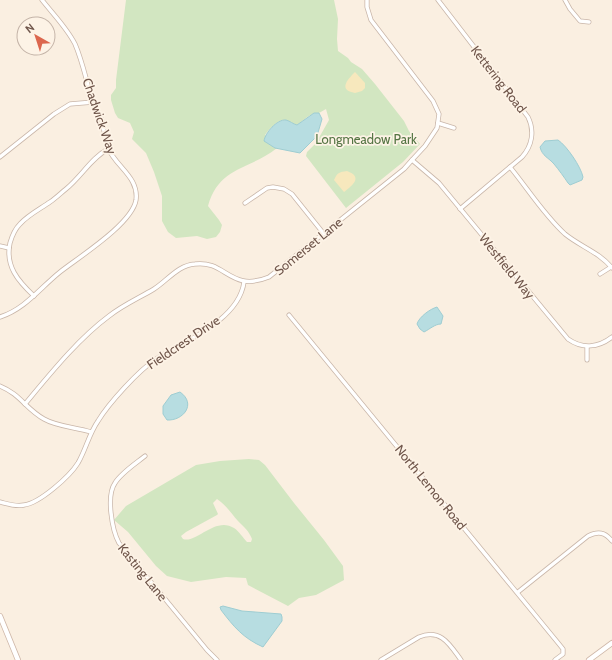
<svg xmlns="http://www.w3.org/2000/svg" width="612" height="660" font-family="Cabin,sans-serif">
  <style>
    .green { fill: #d2e6c1; fill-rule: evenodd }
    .sand { fill: #f7e8bd }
    .water { fill: #b7dde1; stroke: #9ecdd2 }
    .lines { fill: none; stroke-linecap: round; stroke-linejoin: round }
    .minor-casing { stroke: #c9b6a9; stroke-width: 5 }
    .secondary-casing { stroke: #cfb8a9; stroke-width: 6 }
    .minor { stroke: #fff; stroke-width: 3.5 }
    .secondary { stroke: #fff; stroke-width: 4.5 }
    .labels { text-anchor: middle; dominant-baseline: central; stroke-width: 3.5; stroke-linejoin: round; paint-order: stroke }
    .street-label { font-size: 13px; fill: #6f554a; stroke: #fdf3e6 }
    .park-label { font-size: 13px; fill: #547443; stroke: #fdf3e6 }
  </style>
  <rect width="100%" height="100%" fill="#faefe1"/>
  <g class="green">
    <path d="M126 0H334L338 19 337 39 338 51 348 58 351 62 362 69 375 84 404 121 409 131 420 144 403 162 346 208 306 156 307 152 316 143 329 120 326 109 319 113C311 112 304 120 297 125 293 124 290 121 285 120 278 119 269 129 265 135L273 147 277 148C250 170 219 166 208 206L219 220 222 225 220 232 216 237 207 239 197 236 176 238 168 232 162 221V196L154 172 146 153 132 139 134 132 130 123 118 118 115 113 111 100V95L116 88V80Z"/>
    <path d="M249 459 259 460 265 465 294 503 324 540 343 566 344 580 316 595 299 598 288 606 248 585 246 578 226 577 191 582 167 576 156 566 128 532 114 520 126 506 196 465 220 461ZM217 499C227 506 230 512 238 521 244 527 249 531 252 539L251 542H247C243 538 239 531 234 528 215 516 196 544 183 539L181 536 186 532 217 515 218 514 213 503Z"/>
  </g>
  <g class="sand">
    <path d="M355 72 365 83V88L362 91 355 93C338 90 347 80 355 72Z"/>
    <path d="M347 171C363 177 353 185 344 192L334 180C337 173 339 172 347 171Z"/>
  </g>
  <g class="water">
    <path d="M314 113H319L322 119 317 136 300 153 275 148 264 141C265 133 277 119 286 120 290 121 293 124 297 125Z"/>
    <path d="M558 140C567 146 581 167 583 177L582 180 570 185 568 183C564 177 559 170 554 164 549 158 542 156 540 147L545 141Z"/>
    <path d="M437 307 443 316 441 324C435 324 430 329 424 332L420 329 417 324C419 317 430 309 437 307Z"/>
    <path d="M180 392C197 404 183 421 167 420L163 414V406L171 395Z"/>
    <path d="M223 606 242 611 281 614 282 617V621L263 647C243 638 234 627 221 610L220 607Z"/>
  </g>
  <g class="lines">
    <defs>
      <g id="minor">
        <path d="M438 0 528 117C535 131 532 146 522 157L460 209"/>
        <polyline points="565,0 570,9 580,21 589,22"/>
        <polyline points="438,123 454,128"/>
        <polyline points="0,157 54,114 70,104 94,102"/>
        <path d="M412 160 439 183 568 339C582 349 598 348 612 337"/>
        <path d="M510 167C528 189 544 215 565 234 581 247 599 252 612 268"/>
        <polyline points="245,203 267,188 273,187 284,189 292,194 324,234"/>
        <polyline points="0,246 9,248"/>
        <polyline points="600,274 611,267"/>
        <path d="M34 296C18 281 5 266 10 243 12 236 15 229 20 224 28 215 40 209 50 202 56 198 61 193 66 189 82 176 91 158 108 149"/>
        <polyline points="289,315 559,644 563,649 563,654 555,660"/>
        <path d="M0 317C25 309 40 288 60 272 79 257 132 224 136 200 139 177 116 167 108 148 105 139 104 130 102 121 99 112 94 105 91 96 86 79 82 60 75 44 67 28 53 14 42 0"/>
        <polyline points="587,360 587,347"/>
        <path d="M0 386C20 394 26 409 44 419 58 427 76 427 91 432"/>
        <path d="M25 404C50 374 78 339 109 316 123 305 139 298 154 289 167 281 178 265 195 264 226 260 230 293 269 277L404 169 412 160 425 146 437 128 439 114 433 101 371 20 367 7V0"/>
        <path d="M145 456C135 464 121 473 115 483 106 496 112 530 119 543L207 650 217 660"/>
        <path d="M0 502C8 504 16 507 24 505 40 503 70 476 78 463 86 449 89 434 98 421 109 403 138 371 156 359 185 341 239 320 244 282"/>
        <path d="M518 592 588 536C598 531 605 532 612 541"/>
        <path d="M381 660 419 637C441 628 450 645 461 660"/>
      </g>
      <g id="secondary">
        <polyline points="0,616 18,660"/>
        <polyline points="589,660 612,643"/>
      </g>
    </defs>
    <use href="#minor" class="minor-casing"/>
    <use href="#secondary" class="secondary-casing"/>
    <use href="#minor" class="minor"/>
    <use href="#secondary" class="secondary"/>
  </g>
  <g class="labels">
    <g class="street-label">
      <text transform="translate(499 79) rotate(52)">Kettering Road</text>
      <text transform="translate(100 116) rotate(71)">Chadwick Way</text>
      <text transform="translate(308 246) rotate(-39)">Somerset Lane</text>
      <text transform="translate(507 266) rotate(51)">Westfield Way</text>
      <text transform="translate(183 342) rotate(-34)">Fieldcrest Drive</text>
      <text transform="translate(431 487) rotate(51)">North Lemon Road</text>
      <text transform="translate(143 572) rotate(51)">Kasting Lane</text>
    </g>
    <g class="park-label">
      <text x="366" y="139">Longmeadow Park</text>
    </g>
  </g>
  <g transform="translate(36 36) rotate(321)"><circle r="19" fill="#fdf3e6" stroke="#c4b4a8"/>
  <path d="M0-3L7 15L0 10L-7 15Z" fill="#dc674e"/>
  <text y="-6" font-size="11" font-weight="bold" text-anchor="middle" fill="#6f554a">N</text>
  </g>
</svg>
